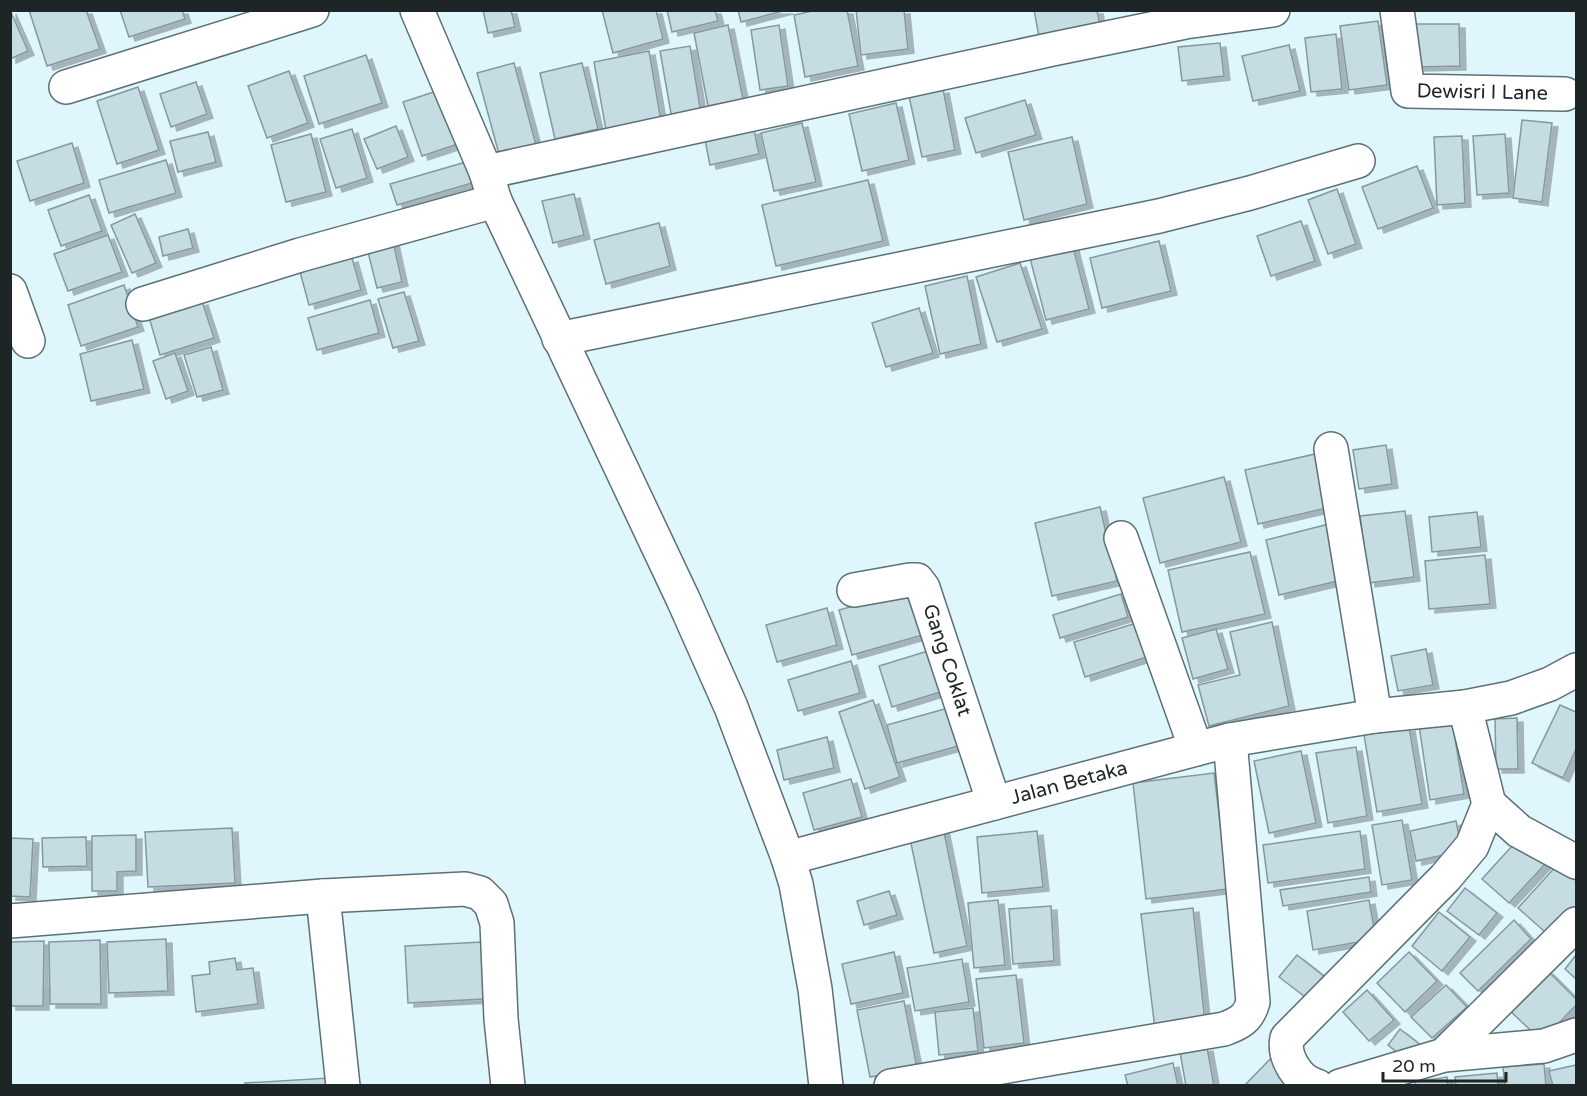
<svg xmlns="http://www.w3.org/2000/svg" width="1587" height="1096" font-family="'Varela Round',sans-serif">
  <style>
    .building { fill: #c6dce3; stroke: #84989f; stroke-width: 1.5; filter: url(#shadow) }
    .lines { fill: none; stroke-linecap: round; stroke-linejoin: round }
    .minor-casing { stroke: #5c7076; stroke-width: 36 }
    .minor { stroke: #fff; stroke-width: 33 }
    .labels { text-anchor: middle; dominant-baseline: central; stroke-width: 4.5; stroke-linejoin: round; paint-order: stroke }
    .street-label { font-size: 20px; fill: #1d2527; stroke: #fff }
  </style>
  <defs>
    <filter id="shadow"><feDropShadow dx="6" dy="4" stdDeviation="0" flood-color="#0004"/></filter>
  </defs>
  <rect width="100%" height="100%" fill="#dff6fd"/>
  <g class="building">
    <polygon points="10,10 28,51 10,59"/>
    <polygon points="29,10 86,10 100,49 47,66"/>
    <polygon points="120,10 182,10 185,19 129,37"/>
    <polygon points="483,10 511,10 515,27 488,33"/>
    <polygon points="602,10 656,10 663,39 613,53"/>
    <polygon points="667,10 715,10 718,21 672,32"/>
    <polygon points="738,10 787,10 741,22"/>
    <polygon points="817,10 847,10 858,66 805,77 794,15"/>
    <polygon points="856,10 904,10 908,49 861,55"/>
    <polygon points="1034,10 1097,10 1100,26 1039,37"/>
    <polygon points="1378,21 1387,85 1349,90 1340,26"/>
    <polygon points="1416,24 1459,24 1460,66 1418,67"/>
    <polygon points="728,25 743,99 708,106 694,33"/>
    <polygon points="779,25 788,86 760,90 751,30"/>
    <polygon points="1336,34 1342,89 1311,92 1305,38"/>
    <polygon points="1220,43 1224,76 1182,81 1178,47"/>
    <polygon points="1289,45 1300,91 1253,101 1242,56"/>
    <polygon points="690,46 701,114 672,119 660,51"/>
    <polygon points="649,51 661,121 606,130 594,62"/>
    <polygon points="366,55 382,103 319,124 304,76"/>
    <polygon points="514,63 536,145 499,154 477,73"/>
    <polygon points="582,63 598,129 555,139 540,73"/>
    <polygon points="289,71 308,123 267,138 248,86"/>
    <polygon points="196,82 207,114 171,127 160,94"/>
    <polygon points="138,87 159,150 117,164 97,101"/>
    <polygon points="943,89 955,150 922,157 909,96"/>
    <polygon points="440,90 458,144 422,156 403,102"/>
    <polygon points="1025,100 1036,135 976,153 965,118"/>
    <polygon points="896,103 909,160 862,171 849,114"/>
    <polygon points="1522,120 1552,123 1542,202 1513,198"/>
    <polygon points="802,123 816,182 774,191 761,133"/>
    <polygon points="396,126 408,157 377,169 364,139"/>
    <polygon points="352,129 367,178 336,188 320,139"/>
    <polygon points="754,130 759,154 710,165 705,140"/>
    <polygon points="208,132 216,162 178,172 170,141"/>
    <polygon points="311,134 326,192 286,202 271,145"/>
    <polygon points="1505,134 1509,193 1477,195 1473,136"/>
    <polygon points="1462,136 1465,203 1437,205 1434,137"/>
    <polygon points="1072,137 1087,204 1024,220 1008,152"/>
    <polygon points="72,143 84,183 30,201 17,161"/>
    <polygon points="166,160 176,193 109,213 99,180"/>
    <polygon points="466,162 472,183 397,205 390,184"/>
    <polygon points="1417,166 1433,208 1378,229 1362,187"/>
    <polygon points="868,180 883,241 776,266 762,205"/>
    <polygon points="1337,189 1356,244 1328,254 1308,200"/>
    <polygon points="574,194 584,235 553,243 542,201"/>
    <polygon points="89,195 102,231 61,246 48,210"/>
    <polygon points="135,214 156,263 132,273 111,225"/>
    <polygon points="1301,221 1315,261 1271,276 1257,236"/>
    <polygon points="659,223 670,266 606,284 594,240"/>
    <polygon points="188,229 193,248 163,256 159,237"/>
    <polygon points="108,235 122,272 68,291 54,254"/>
    <polygon points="393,241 402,282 377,288 367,248"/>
    <polygon points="1159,241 1171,291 1102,308 1090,258"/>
    <polygon points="1073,247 1089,309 1046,320 1030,258"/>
    <polygon points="352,258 361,290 309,305 300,272"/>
    <polygon points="1020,263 1042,329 997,342 976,277"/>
    <polygon points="967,276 981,344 940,354 925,286"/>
    <polygon points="124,285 138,327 81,346 68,305"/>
    <polygon points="404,292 419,341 393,348 378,299"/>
    <polygon points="370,300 379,333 317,350 308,318"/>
    <polygon points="202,301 214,338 160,355 149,317"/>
    <polygon points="919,308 933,353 886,367 872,323"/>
    <polygon points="132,340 144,389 91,401 80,354"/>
    <polygon points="211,347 223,390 197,397 184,355"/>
    <polygon points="175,353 188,391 166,399 153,361"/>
    <polygon points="1386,445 1392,484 1359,489 1353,450"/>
    <polygon points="1315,454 1327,508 1258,524 1245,470"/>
    <polygon points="1224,477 1241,542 1160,563 1143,498"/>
    <polygon points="1100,507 1117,581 1052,596 1035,523"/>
    <polygon points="1405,511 1414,577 1369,583 1360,516"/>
    <polygon points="1477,512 1481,547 1432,552 1429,517"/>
    <polygon points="1333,523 1346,579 1279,595 1266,540"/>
    <polygon points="1250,552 1265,614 1182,632 1168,570"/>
    <polygon points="1485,555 1490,604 1429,609 1425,561"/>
    <polygon points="913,590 926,634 852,655 839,610"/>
    <polygon points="1121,594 1128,617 1060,638 1053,615"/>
    <polygon points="827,608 837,645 777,662 766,625"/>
    <polygon points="1140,622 1150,656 1085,677 1074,642"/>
    <polygon points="1272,622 1289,706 1209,726 1198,685 1240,675 1230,632"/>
    <polygon points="1216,629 1228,669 1193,679 1182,638"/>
    <polygon points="941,647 953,688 892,707 879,666"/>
    <polygon points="1426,649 1433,685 1398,691 1391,656"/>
    <polygon points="851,661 860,693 798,711 788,680"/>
    <polygon points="873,700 900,777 865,789 839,712"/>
    <polygon points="1560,705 1576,712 1576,749 1563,778 1532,763"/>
    <polygon points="952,707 962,745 897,763 887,725"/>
    <polygon points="1517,718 1518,769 1496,769 1495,719"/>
    <polygon points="1452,720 1464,794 1430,800 1419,725"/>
    <polygon points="1409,727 1422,804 1377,812 1364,735"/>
    <polygon points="827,737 834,768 784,780 777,750"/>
    <polygon points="1356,747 1367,816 1328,823 1316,753"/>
    <polygon points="1301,751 1316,823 1269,833 1254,761"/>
    <polygon points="1214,773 1228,889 1146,899 1133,783"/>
    <polygon points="851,779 862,817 814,830 803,793"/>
    <polygon points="1402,820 1412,880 1382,885 1372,825"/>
    <polygon points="1456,821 1462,851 1416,861 1410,831"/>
    <polygon points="943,827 967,946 934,953 909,834"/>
    <polygon points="232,828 235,883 148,887 145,832"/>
    <polygon points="1037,831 1043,887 982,893 977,837"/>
    <polygon points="1360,831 1365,869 1268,883 1263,845"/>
    <polygon points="1523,834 1550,859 1509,903 1482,879"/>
    <polygon points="136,835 136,871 117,872 117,891 92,891 92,836"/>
    <polygon points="86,837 87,866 43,867 42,838"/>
    <polygon points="10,838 33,839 30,897 10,896"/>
    <polygon points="1558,864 1576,881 1576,916 1554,940 1518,908"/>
    <polygon points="1369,877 1371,892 1283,906 1280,890"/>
    <polygon points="1465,888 1497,913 1479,935 1447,911"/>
    <polygon points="889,891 897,915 864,925 857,901"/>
    <polygon points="998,900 1005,965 974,968 968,903"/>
    <polygon points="1369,900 1376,939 1313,950 1307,911"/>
    <polygon points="1051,906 1054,961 1013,964 1009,909"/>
    <polygon points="1193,908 1205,1023 1155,1029 1141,914"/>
    <polygon points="1439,912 1470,937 1442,971 1412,946"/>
    <polygon points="1514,920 1531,939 1478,991 1460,973"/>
    <polygon points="166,939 168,991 109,993 107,942"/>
    <polygon points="100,940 101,1004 50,1004 49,942"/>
    <polygon points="44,941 43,1006 10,1006 10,942"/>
    <polygon points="482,942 484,999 408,1003 405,946"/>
    <polygon points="894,952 903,993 851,1004 842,964"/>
    <polygon points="1409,952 1437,981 1405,1012 1377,983"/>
    <polygon points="1297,955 1330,981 1313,1003 1279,977"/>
    <polygon points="1576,955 1576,979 1565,969"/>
    <polygon points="235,958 237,970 253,968 258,1004 196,1012 192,976 210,974 209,962"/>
    <polygon points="962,959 969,1002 915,1011 907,968"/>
    <polygon points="1547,970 1576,999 1576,1005 1542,1041 1508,1009"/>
    <polygon points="1016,975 1024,1043 984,1048 976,979"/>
    <polygon points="1446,985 1467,1007 1432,1038 1411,1017"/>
    <polygon points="1367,990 1394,1020 1369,1041 1343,1012"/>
    <polygon points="904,1001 917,1068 870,1077 857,1010"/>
    <polygon points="973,1008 978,1051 939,1055 935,1012"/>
    <polygon points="1400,1029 1422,1046 1409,1062 1388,1045"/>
    <polygon points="1207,1047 1214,1086 1186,1086 1180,1052"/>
    <polygon points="1274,1055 1302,1086 1244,1086"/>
    <polygon points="1173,1063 1178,1086 1128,1086 1125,1075"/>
    <polygon points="1544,1064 1546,1086 1505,1086 1503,1067"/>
    <polygon points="1576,1065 1576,1086 1553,1086 1549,1071"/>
    <polygon points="1497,1073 1498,1086 1456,1086 1455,1077"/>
    <polygon points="1447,1077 1448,1086 1415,1086 1415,1082"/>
    <polygon points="329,1078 329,1086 245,1086 245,1083"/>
  </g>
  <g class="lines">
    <defs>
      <g id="minor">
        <polyline points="417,10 486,172 495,201 683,599 731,707 788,858 796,884 815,989 826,1086"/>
        <path id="s1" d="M1397 10 1408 91 1565 94"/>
        <polyline points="66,87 312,10"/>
        <polyline points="486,172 1053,49 1185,22 1273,10"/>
        <polyline points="10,291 28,341"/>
        <polyline points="143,304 300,255 495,201"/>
        <polyline points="559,339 1159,216 1250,193 1358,161"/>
        <polyline points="1331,449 1375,716"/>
        <polyline points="1121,538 1196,749"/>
        <path id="s2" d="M854 590 910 580H917L923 588 994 803"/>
        <polyline points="1465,707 1489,804 1519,831 1576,862"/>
        <path id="s3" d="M788 858 1230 740 1375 716 1465 707 1511 698 1550 684 1576 670"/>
        <polyline points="323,896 343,1086"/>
        <polyline points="10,921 323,896 465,889 480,893 491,904 497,923 501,1019 508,1086"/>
        <polyline points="1444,1055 1576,924"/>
        <path d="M891 1086 1224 1029C1240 1023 1248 1019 1253 1002L1230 740"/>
        <path d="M1317 1086C1297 1081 1283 1056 1287 1038L1445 878 1472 846 1489 804"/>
        <polyline points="1340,1086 1444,1055 1544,1046 1576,1035"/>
      </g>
    </defs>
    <use href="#minor" class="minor-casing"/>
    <use href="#minor" class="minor"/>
  </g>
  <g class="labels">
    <g class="street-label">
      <text stroke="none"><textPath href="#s1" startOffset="156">Dewisri I Lane</textPath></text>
      <text stroke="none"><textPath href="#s2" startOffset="150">Gang Coklat</textPath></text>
      <text stroke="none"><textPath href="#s3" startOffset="291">Jalan Betaka</textPath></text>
    </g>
  </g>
  <rect width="1587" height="1096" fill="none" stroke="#1d2527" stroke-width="24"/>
  <path d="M1383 1072v9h123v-9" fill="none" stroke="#1d2527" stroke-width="3"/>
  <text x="1392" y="1072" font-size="18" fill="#1d2527" stroke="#ffffff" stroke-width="4.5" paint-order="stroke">20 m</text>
</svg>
